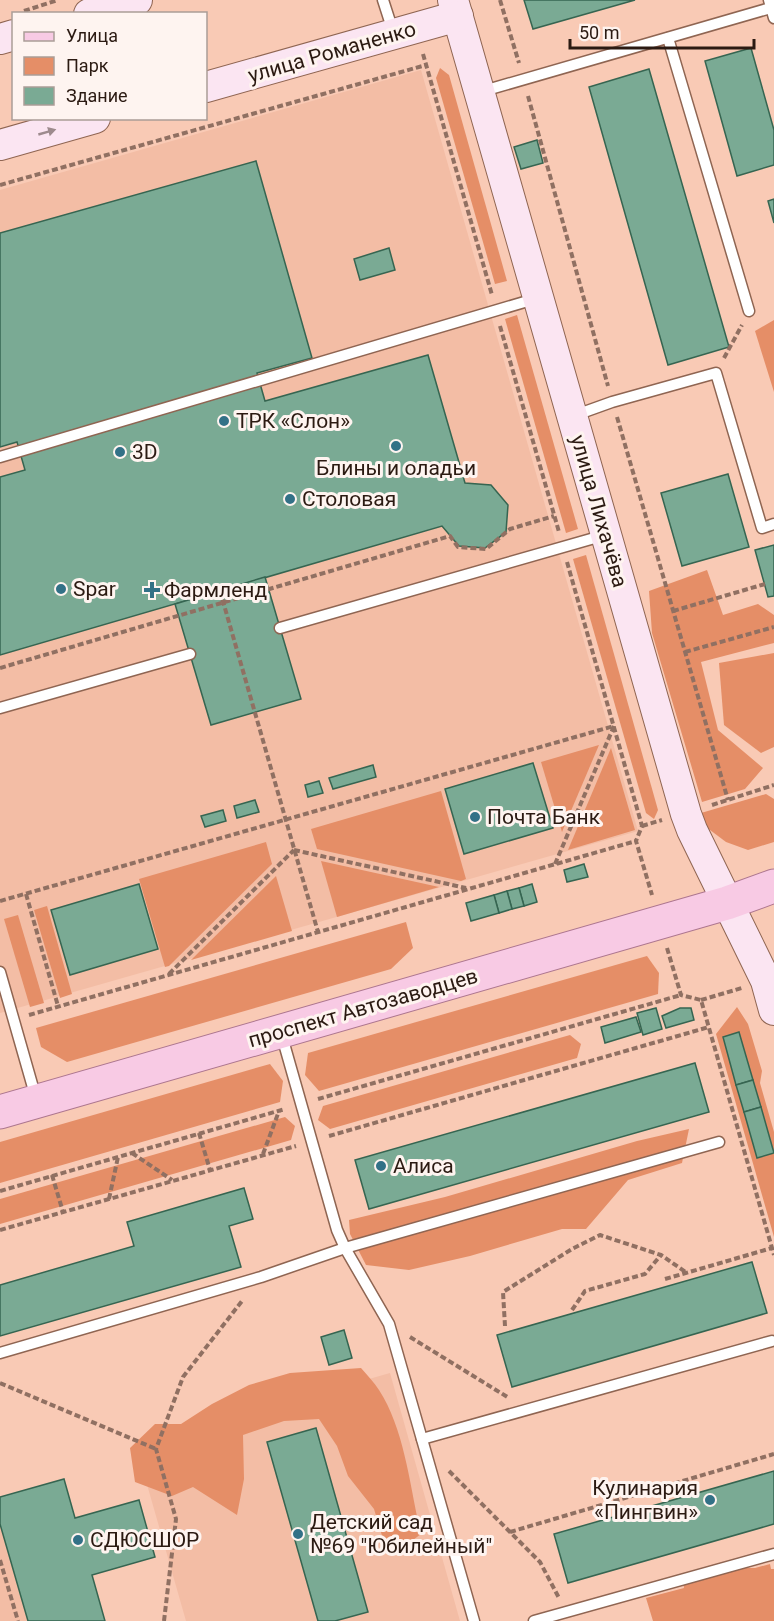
<svg xmlns="http://www.w3.org/2000/svg" width="774" height="1621" font-family="Roboto,sans-serif">
  <style>
    .built { fill: #f3bda5 }
    .green { fill: #e58e67 }
    .building { fill: #7aaa94; stroke: #366551; stroke-width: 1.5 }
    .lines { fill: none; stroke-linecap: round; stroke-linejoin: round }
    .lane-casing { stroke: #8f6552; stroke-width: 13 }
    .secondary-casing { stroke: #8f6552; stroke-width: 32 }
    .primary-casing { stroke: #ad768f; stroke-width: 35 }
    .path { stroke: #907062; stroke-width: 4; stroke-dasharray: 6 3; stroke-linecap: butt }
    .lane { stroke: #fff; stroke-width: 10 }
    .secondary { stroke: #fbe5f2; stroke-width: 30 }
    .primary { stroke: #f8cae4; stroke-width: 33 }
    .oneway { fill: #9d8a8d }
    .poi-dot { fill: #337187; stroke: #fef4f0; stroke-width: 2 }
    .labels { text-anchor: middle; dominant-baseline: central; stroke-width: 6; stroke-linejoin: round; paint-order: stroke }
    .street-label { font-size: 21px; fill: #2b1a12; stroke: #fef4f0 }
    .poi-label { font-size: 21px; fill: #2b1a12; stroke: #fef4f0; text-anchor: start }
  </style>
  <rect width="100%" height="100%" fill="#f9cab5"/>
  <g class="built">
    <polygon points="421,70 638,831 0,1013 0,190"/>
    <polygon points="390,1373 460,1621 186,1621 136,1446"/>
    <polygon points="0,1524 28,1621 0,1621"/>
  </g>
  <g class="green">
    <polygon points="440,68 449,75 507,281 495,284 436,78"/>
    <polygon points="517,315 578,529 566,533 505,319"/>
    <polygon points="774,320 774,392 755,331"/>
    <polygon points="586,555 658,810 654,819 646,813 573,559"/>
    <polygon points="707,570 723,615 758,604 774,615 774,643 701,662 718,730 763,768 745,789 702,802 652,633 649,591"/>
    <polygon points="774,653 774,747 761,753 724,725 719,663"/>
    <polygon points="599,745 562,832 541,762"/>
    <polygon points="611,748 635,830 568,850"/>
    <polygon points="441,791 466,879 461,881 317,849 311,829"/>
    <polygon points="766,794 774,799 774,842 748,850 726,842 706,827 701,813"/>
    <polygon points="266,842 272,864 169,966 165,967 139,879"/>
    <polygon points="321,861 439,887 337,917"/>
    <polygon points="276,876 292,931 191,960"/>
    <polygon points="47,906 72,994 60,998 34,910"/>
    <polygon points="18,915 44,1003 30,1007 4,919"/>
    <polygon points="406,922 413,948 391,969 67,1062 41,1047 36,1028"/>
    <polygon points="647,956 659,973 658,994 319,1091 305,1075 308,1053"/>
    <polygon points="737,1007 748,1024 762,1071 760,1083 774,1132 774,1237 716,1034"/>
    <polygon points="570,1035 581,1044 577,1058 330,1129 318,1120 323,1106"/>
    <polygon points="270,1064 283,1081 280,1102 0,1183 0,1142"/>
    <polygon points="285,1117 295,1126 291,1140 0,1224 0,1199"/>
    <polygon points="689,1129 682,1163 628,1180 586,1229 562,1229 470,1256 409,1270 366,1265 350,1234 349,1220 445,1197 637,1141"/>
    <path d="M361 1368C367 1375 374 1382 379 1390 405 1430 410 1488 421 1534L401 1549 383 1539 374 1509 348 1476 337 1446 319 1419 284 1421 243 1435 244 1479 237 1515 193 1487 172 1496 135 1482 130 1448 155 1424H181L212 1404 249 1385 290 1373Z"/>
    <polygon points="770,1564 771,1569 774,1569 774,1621 653,1621 646,1598 684,1588 683,1582 736,1568 755,1568"/>
  </g>
  <g class="building">
    <polygon points="524,0 635,0 533,29"/>
    <polygon points="751,48 774,130 774,165 737,176 705,61"/>
    <polygon points="649,69 729,347 668,365 589,87"/>
    <polygon points="537,140 543,163 521,169 514,147"/>
    <polygon points="256,161 312,358 257,373 265,401 428,355 465,483 491,485 508,505 506,532 485,548 459,546 442,526 0,655 0,477 25,470 17,442 0,447 0,233"/>
    <polygon points="774,199 774,223 768,201"/>
    <polygon points="389,248 395,270 360,280 354,259"/>
    <polygon points="728,474 749,547 682,566 661,493"/>
    <polygon points="774,545 774,596 768,597 755,550"/>
    <polygon points="265,577 301,699 211,725 175,604"/>
    <polygon points="533,763 553,828 464,854 445,789"/>
    <polygon points="373,765 376,777 333,789 329,778"/>
    <polygon points="319,781 323,793 308,797 305,785"/>
    <polygon points="255,800 259,812 237,818 234,806"/>
    <polygon points="223,810 226,821 205,827 201,816"/>
    <polygon points="584,864 588,877 567,882 564,870"/>
    <polygon points="139,884 158,949 70,975 51,910"/>
    <polygon points="532,884 537,902 524,906 519,888"/>
    <polygon points="519,888 524,906 512,909 507,891"/>
    <polygon points="507,891 512,909 499,913 494,895"/>
    <polygon points="494,895 499,913 471,921 466,903"/>
    <polygon points="656,1008 662,1029 643,1035 637,1013"/>
    <polygon points="680,1008 691,1008 694,1020 666,1028 662,1016"/>
    <polygon points="636,1017 641,1032 605,1043 601,1027"/>
    <polygon points="739,1032 753,1080 736,1085 723,1037"/>
    <polygon points="695,1063 709,1112 369,1209 355,1160"/>
    <polygon points="753,1080 761,1107 744,1112 736,1085"/>
    <polygon points="761,1107 774,1153 757,1158 744,1112"/>
    <polygon points="244,1188 253,1219 229,1226 241,1267 0,1336 0,1285 134,1246 127,1222"/>
    <polygon points="752,1262 767,1313 512,1387 497,1335"/>
    <polygon points="344,1330 352,1358 329,1365 321,1337"/>
    <polygon points="316,1428 368,1612 335,1621 318,1621 267,1442"/>
    <polygon points="774,1471 774,1524 568,1583 554,1534"/>
    <polygon points="64,1479 75,1518 139,1500 155,1557 92,1575 105,1621 28,1621 0,1524 0,1497"/>
  </g>
  <g class="lines">
    <defs>
      <g id="lane">
        <polyline points="383,0 393,31"/>
        <polyline points="769,0 774,18"/>
        <polyline points="668,38 749,311"/>
        <polyline points="480,92 774,7"/>
        <polyline points="573,416 612,402 716,373 762,528 774,524"/>
        <polyline points="0,457 538,298"/>
        <polyline points="280,628 605,535"/>
        <polyline points="0,708 190,654"/>
        <polyline points="0,972 36,1098"/>
        <polyline points="281,1033 337,1230 345,1248 389,1324 474,1621"/>
        <polyline points="0,1353 261,1277 345,1248 719,1142"/>
        <polyline points="422,1439 772,1341"/>
        <polyline points="534,1621 774,1554"/>
      </g>
      <g id="secondary">
        <polyline points="453,0 686,814 692,830 766,981 774,1010"/>
        <polyline points="89,14 137,0"/>
        <polyline points="0,39 14,35"/>
        <polyline points="206,87 458,16"/>
        <polyline points="0,145 95,118"/>
      </g>
      <polyline id="primary" points="0,1112 727,903 774,886"/>
    </defs>
    <use href="#lane" class="lane-casing"/>
    <use href="#secondary" class="secondary-casing"/>
    <use href="#primary" class="primary-casing"/>
    <g class="path">
      <polyline points="500,0 519,63"/>
      <polyline points="24,11 58,0"/>
      <polyline points="423,54 492,295"/>
      <polyline points="528,96 608,386"/>
      <polyline points="0,185 426,65"/>
      <polyline points="500,326 559,532"/>
      <polyline points="724,358 742,325"/>
      <polyline points="617,417 728,800"/>
      <polyline points="567,562 642,826 636,841 652,895"/>
      <polyline points="220,591 318,932"/>
      <polyline points="673,611 765,584"/>
      <polyline points="685,652 774,627"/>
      <polyline points="0,668 450,536 458,547 486,549 510,529 554,516"/>
      <polyline points="712,805 774,785"/>
      <polyline points="642,826 662,820"/>
      <polyline points="294,850 466,888"/>
      <polyline points="555,864 614,726"/>
      <polyline points="26,894 58,1006"/>
      <polyline points="0,901 614,726"/>
      <polyline points="667,948 681,995 701,1000 774,1255"/>
      <polyline points="169,974 294,850"/>
      <polyline points="701,1000 742,988"/>
      <polyline points="29,1015 636,841"/>
      <polyline points="318,1099 681,995"/>
      <polyline points="199,1133 210,1170"/>
      <polyline points="329,1136 709,1027"/>
      <polyline points="132,1153 172,1180"/>
      <polyline points="263,1154 279,1111"/>
      <polyline points="52,1175 63,1212"/>
      <polyline points="0,1191 285,1109"/>
      <polyline points="109,1199 118,1157"/>
      <polyline points="0,1230 296,1146"/>
      <polyline points="665,1279 772,1248"/>
      <polyline points="572,1310 585,1291 645,1274 661,1255"/>
      <polyline points="505,1326 503,1292 572,1249 600,1235 661,1255 687,1273"/>
      <polyline points="410,1337 509,1398"/>
      <polyline points="0,1383 156,1449"/>
      <polyline points="449,1471 540,1562 559,1598"/>
      <polyline points="510,1532 774,1454"/>
      <polyline points="0,1560 18,1621"/>
      <polyline points="164,1621 176,1519 156,1449 183,1377 242,1301"/>
    </g>
    <use href="#lane" class="lane"/>
    <use href="#secondary" class="secondary"/>
    <use href="#primary" class="primary"/>
  </g>
  <defs><path id="oneway-solid" d="M-6-.8H1V-3.2L6.5 0L1 3.2V.8H-6Z" transform="scale(1.5)"/></defs>
  <use class="oneway" href="#oneway-solid" transform="translate(47 132) rotate(-16)"/>
  <g class="poi-dot">
    <circle cx="224" cy="421" r="6"/>
    <circle cx="396" cy="446" r="6"/>
    <circle cx="120" cy="452" r="6"/>
    <circle cx="290" cy="499" r="6"/>
    <circle cx="61" cy="589" r="6"/>
    <path d="M149 581h6v6h6v6h-6v6h-6v-6h-6v-6h6z"/>
    <circle cx="475" cy="817" r="6"/>
    <circle cx="381" cy="1166" r="6"/>
    <circle cx="710" cy="1500" r="6"/>
    <circle cx="298" cy="1534" r="6"/>
    <circle cx="78" cy="1540" r="6"/>
  </g>
  <g class="labels">
    <g class="street-label">
      <text transform="translate(332 52) rotate(-16)">улица Романенко</text>
      <text transform="translate(599 511) rotate(74)">улица Лихачёва</text>
      <text transform="translate(363 1008) rotate(-16)">проспект Автозаводцев</text>
    </g>
    <g class="poi-label">
      <text x="236" y="421">ТРК «Слон»</text>
      <text x="132" y="452">3D</text>
      <text x="396" y="468" text-anchor="middle">Блины и оладьи</text>
      <text x="302" y="499">Столовая</text>
      <text x="73" y="589">Spar</text>
      <text x="164" y="590">Фармленд</text>
      <text x="487" y="817">Почта Банк</text>
      <text x="393" y="1166">Алиса</text>
      <text x="698" y="1488" text-anchor="end">Кулинария<tspan x="698" dy="24">«Пингвин»</tspan></text>
      <text x="310" y="1522">Детский сад<tspan x="310" dy="24">№69 "Юбилейный"</tspan></text>
      <text x="90" y="1540">СДЮСШОР</text>
    </g>
  </g>
  <rect x="12" y="12" width="195" height="108" fill="#fef4f0" stroke="#aa9d97" stroke-width="1.5"/>
  <rect x="24" y="32" width="30" height="9" fill="#f8cae4" stroke="#aa9d97" stroke-width="1.5"/>
  <text x="66" y="42" font-size="18" fill="#2b1a12">Улица</text>
  <rect x="24" y="57" width="30" height="18" fill="#e58e67" stroke="#aa9d97" stroke-width="1.5"/>
  <text x="66" y="72" font-size="18" fill="#2b1a12">Парк</text>
  <rect x="24" y="87" width="30" height="18" fill="#7aaa94" stroke="#aa9d97" stroke-width="1.5"/>
  <text x="66" y="102" font-size="18" fill="#2b1a12">Здание</text>
  <path d="M570 39v9h184v-9" fill="none" stroke="#2b1a12" stroke-width="3"/>
  <text x="579" y="39" font-size="18" fill="#2b1a12" stroke="#fef4f0" stroke-width="4.5" paint-order="stroke">50 m</text>
</svg>
